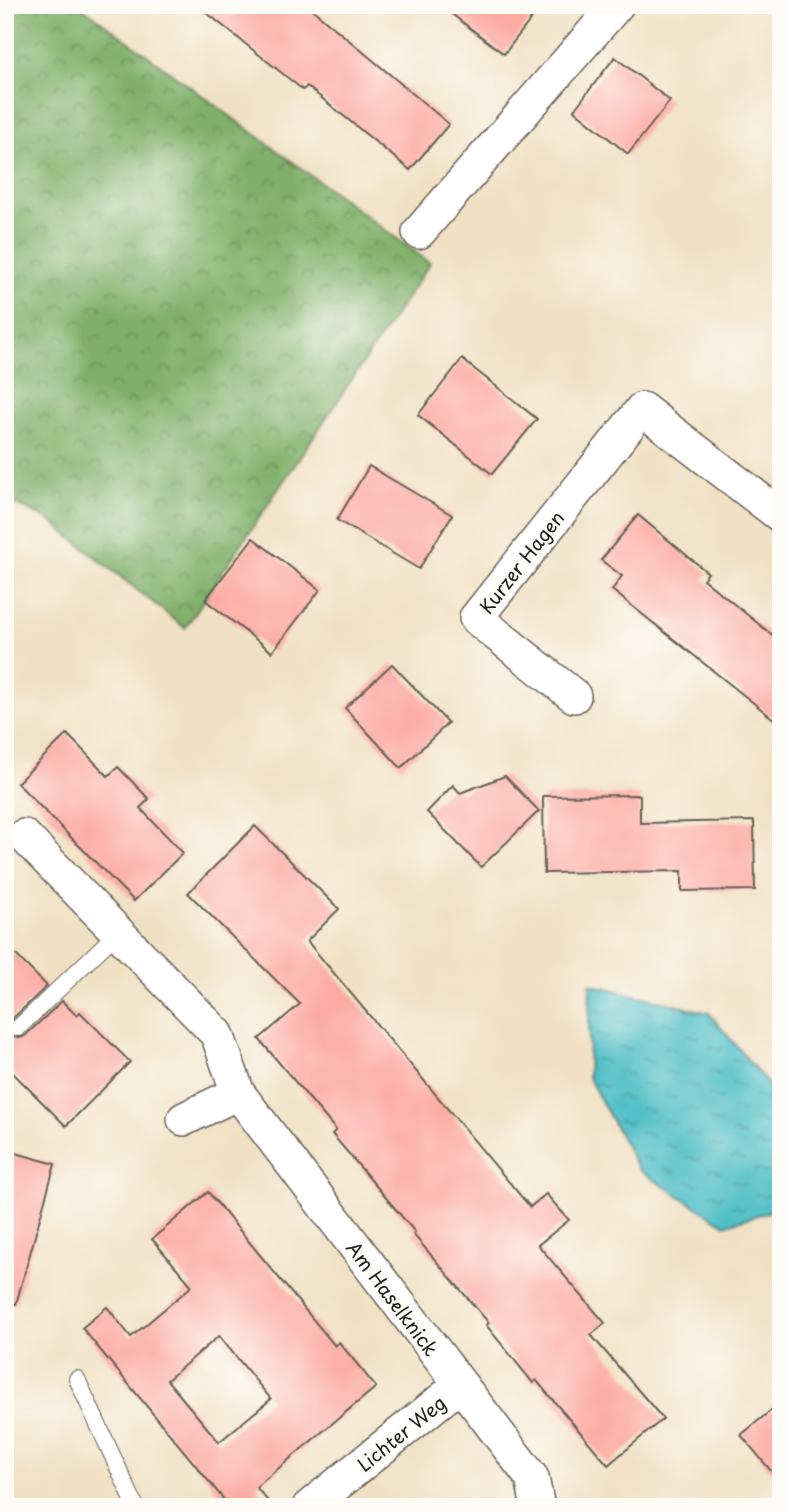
<svg xmlns="http://www.w3.org/2000/svg" width="786" height="1512" font-family="'Playpen Sans',sans-serif">
  <style>
    .forest { fill: url(#forest-crowns); stroke: #4e6642; stroke-width: 2 }
    .water { fill: url(#water-ripples); stroke: #366e72; stroke-width: 2 }
    .building { fill: #fcaaa2; fill-rule: evenodd }
    .lines { fill: none; stroke-linecap: round; stroke-linejoin: round }
    .lane-casing { stroke: #676157; stroke-width: 18 }
    .street-casing { stroke: #676157; stroke-width: 36 }
    .lane { stroke: #fff; stroke-width: 16 }
    .street { stroke: #fff; stroke-width: 33 }
    .labels { text-anchor: middle; dominant-baseline: central; stroke-width: 6; stroke-linejoin: round; paint-order: stroke }
    .street-label { font-size: 19px; fill: #1c1c1c; stroke: #fdfcf7 }
  </style>
  <defs>
    <pattern id="forest-crowns" width="20" height="18" patternUnits="userSpaceOnUse" patternTransform="scale(1.75)"><rect width="20" height="18" fill="#7fb069"/><path d="M2 6a3 3 0 1 1 6 0M12 15a3 3 0 1 1 6 0" fill="none" stroke="#678e56"/></pattern>
    <pattern id="water-ripples" width="26" height="14" patternUnits="userSpaceOnUse" patternTransform="scale(1.75)"><rect width="26" height="14" fill="#51bfc7"/><path d="M2 4q2-2 4 0t4 0M15 11q2-2 4 0t4 0" fill="none" stroke="#429aa1"/></pattern>
  </defs>
  <rect width="100%" height="100%" fill="#fdfcf7"/>
  <filter id="ink" filterUnits="userSpaceOnUse"><feTurbulence type="fractalNoise" baseFrequency=".0143" numOctaves="2"/><feDisplacementMap in="SourceGraphic" scale="14" xChannelSelector="R" yChannelSelector="G"/><feConvolveMatrix kernelMatrix="1 2 1 2 8 2 1 2 1" color-interpolation-filters="sRGB"/></filter>
  <filter id="wash" filterUnits="userSpaceOnUse"><feTurbulence type="fractalNoise" baseFrequency=".00686" numOctaves="4" result="noise"/><feDisplacementMap in="SourceGraphic" scale="28" xChannelSelector="R" yChannelSelector="G"/><feGaussianBlur stdDeviation="1.57" result="paint"/><feColorMatrix in="noise" values="0 0 0 0 0 0 0 0 0 0 0 0 0 0 0 0 0 1.4 0 .05"/><feComposite in="paint" operator="in"/></filter>
  <g filter="url(#wash)">
    <rect width="100%" height="100%" fill="#f1e1c4"/>
    <polygon class="forest" points="5,5 79,5 430,263 185,628 49,520 5,499"/>
    <polygon class="water" points="590,984 709,1013 781,1100 781,1208 725,1225 639,1170 588,1077"/>
    <g id="blocks">
      <g class="building">
        <polygon points="197,5 307,5 449,124 410,170 307,86 303,90"/>
        <polygon points="440,5 542,5 504,54"/>
        <polygon points="615,57 670,101 628,154 574,110"/>
        <polygon points="462,359 537,419 492,474 418,415"/>
        <polygon points="369,466 452,515 419,569 337,520"/>
        <polygon points="638,515 708,573 703,579 781,642 781,725 612,590 622,576 601,560"/>
        <polygon points="253,538 320,590 272,652 205,600"/>
        <polygon points="392,664 448,723 401,768 345,708"/>
        <polygon points="67,734 108,776 118,767 149,799 140,808 183,853 134,901 17,783"/>
        <polygon points="505,776 539,811 481,867 427,812 453,785 460,793"/>
        <polygon points="640,795 640,823 754,821 755,890 682,891 682,871 544,873 543,796"/>
        <polygon points="255,826 339,909 307,941 530,1207 546,1194 569,1220 538,1245 605,1323 591,1335 663,1419 608,1465 536,1380 533,1383 486,1325 489,1323 413,1234 415,1232 332,1134 336,1130 259,1039 300,1004 188,893"/>
        <polygon points="5,944 47,986 10,1021 8,1030 11,1036 20,1038 25,1036 62,1001 77,1016 80,1012 130,1062 66,1126 5,1065"/>
        <polygon points="5,1150 55,1164 16,1304 5,1302"/>
        <path d="M208 1192 335 1346 339 1342 376 1387 256 1487 273 1507H230L82 1328 107 1307 131 1337 192 1286 152 1239ZM219 1336 271 1399 219 1442 167 1380Z"/>
        <polygon points="781,1402 781,1483 741,1435"/>
      </g>
    </g>
  </g>
  <g filter="url(#ink)">
    <use href="#blocks" fill-opacity="0" stroke="#676157" stroke-width="2"/>
    <g class="lines">
      <defs>
        <g id="lane">
          <polyline points="18,1028 118,932"/>
          <polyline points="77,1379 136,1507"/>
        </g>
        <g id="street">
          <polyline points="419,232 617,5"/>
          <polyline points="574,696 476,618 642,409 781,516"/>
          <polyline points="24,836 217,1034 238,1093 532,1478 538,1507"/>
          <polyline points="184,1119 238,1093"/>
          <polyline points="309,1507 460,1385"/>
        </g>
      </defs>
      <use href="#lane" class="lane-casing"/>
      <use href="#street" class="street-casing"/>
      <use href="#lane" class="lane"/>
      <use href="#street" class="street"/>
    </g>
  </g>
  <g class="labels">
    <g class="street-label">
      <text transform="translate(521 562) rotate(-52)">Kurzer Hagen</text>
      <text transform="translate(393 1298) rotate(53)">Am Haselknick</text>
      <text transform="translate(401 1433) rotate(-39)">Lichter Weg</text>
    </g>
  </g>
  <rect width="786" height="1512" fill="none" stroke="#fdfcf7" stroke-width="28"/>
</svg>
